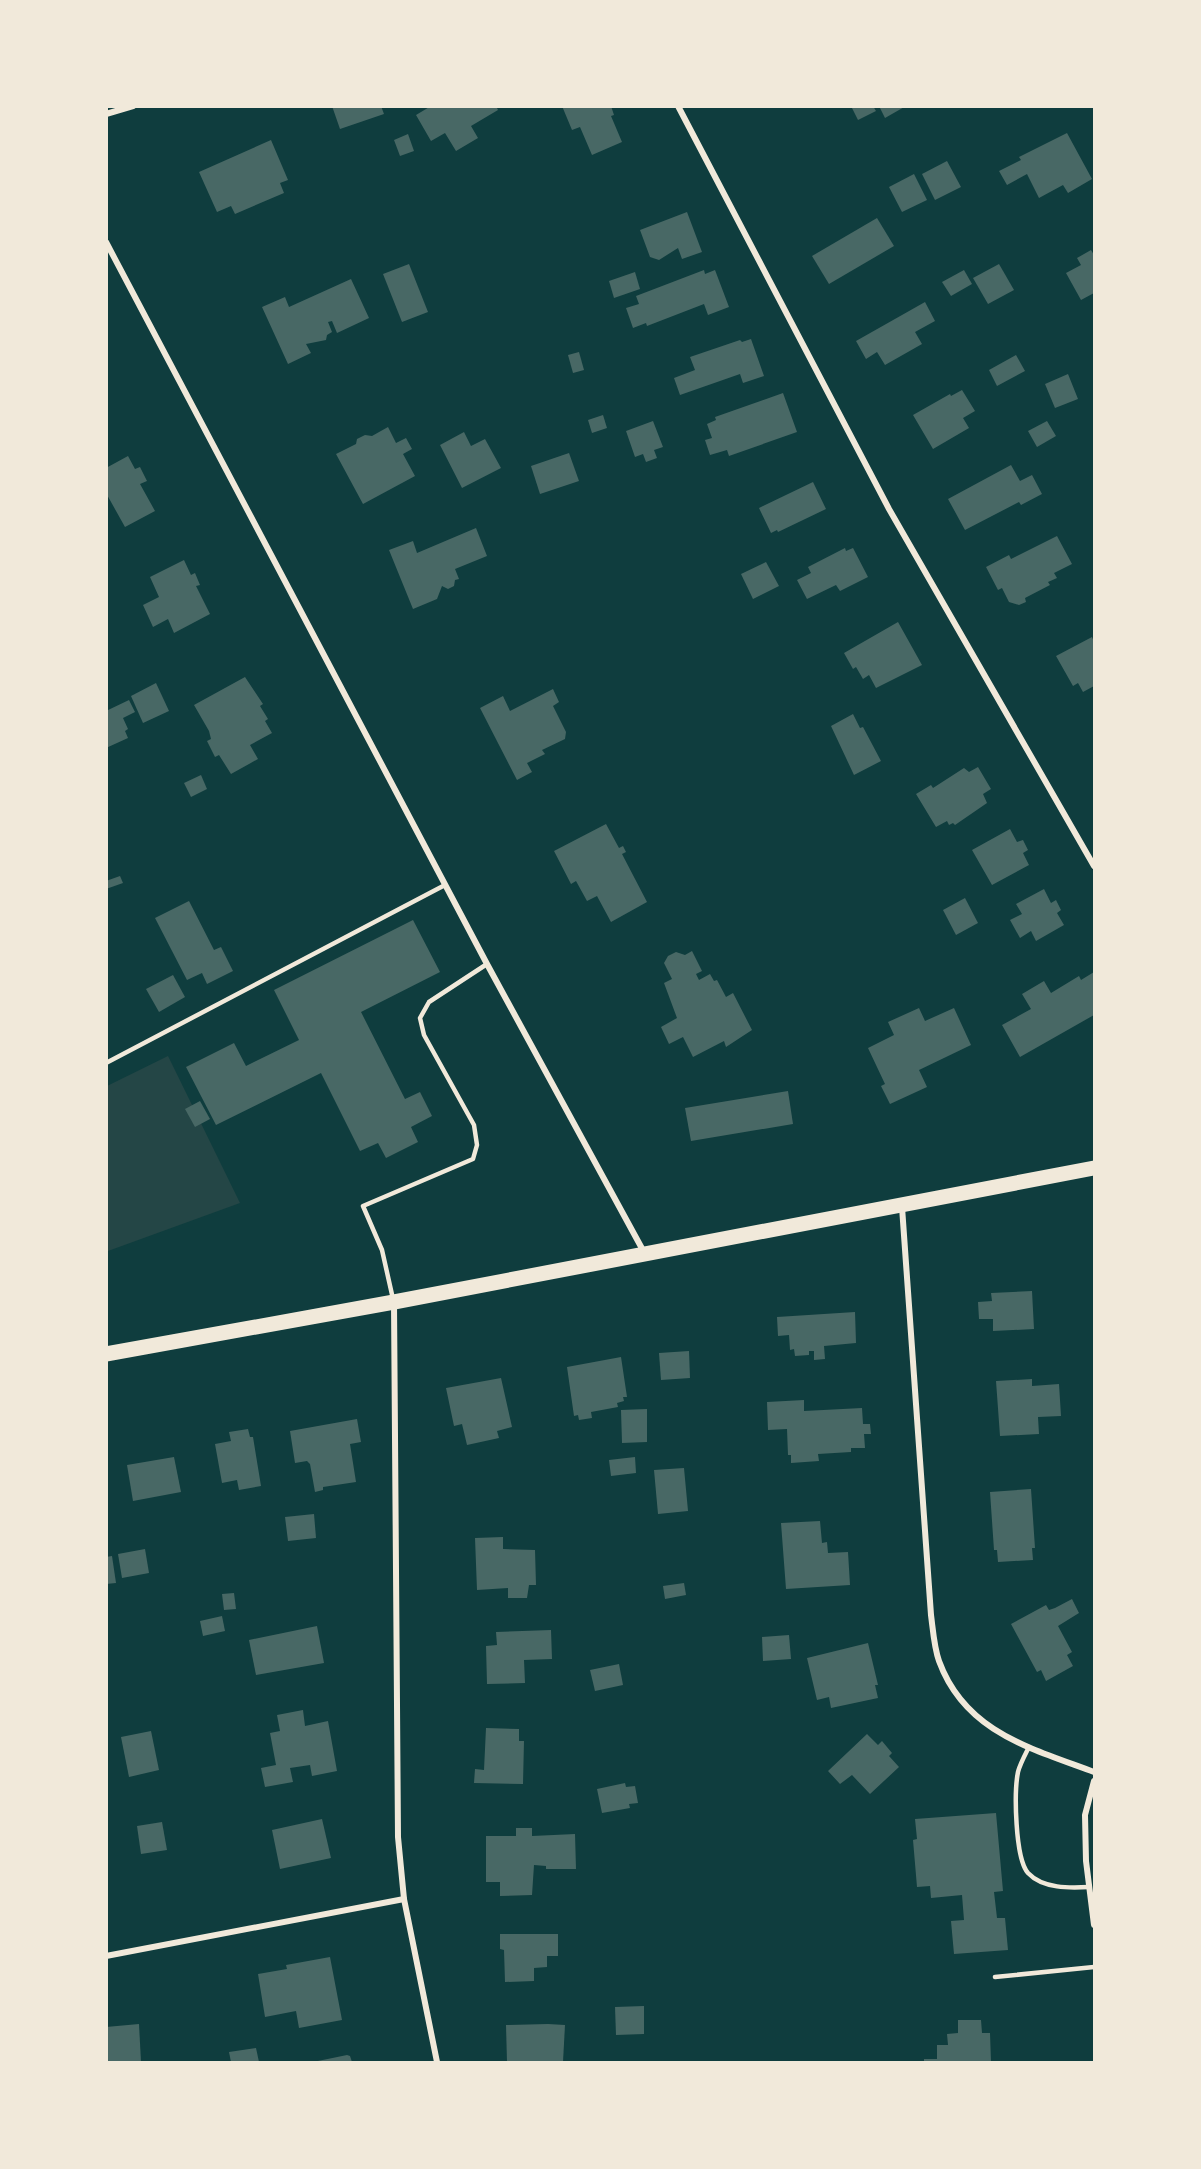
<svg xmlns="http://www.w3.org/2000/svg" width="1201" height="2169" font-family="'Open Sans',sans-serif">
  <style>
    .green { fill: #244646 }
    .building { fill: #486865 }
    .lines { fill: none; stroke-linecap: round; stroke-linejoin: round }
    .service { stroke: #f1e9da; stroke-width: 4.5 }
    .minor { stroke: #f1e9da; stroke-width: 6 }
    .primary { stroke: #f1e9da; stroke-width: 15 }
  </style>
  <rect width="100%" height="100%" fill="#0f3d3e"/>
  <polygon class="green" points="168,1056 240,1203 108,1251 107,1086"/>
  <g class="building">
    <polygon points="332,106 381,106 384,114 340,129"/>
    <polygon points="431,106 496,106 498,110 471,126 478,138 456,151 445,133 431,141 416,115"/>
    <polygon points="562,106 611,106 614,115 611,116 622,142 592,155 580,127 572,130"/>
    <polygon points="855,106 873,106 876,111 858,120 852,108"/>
    <polygon points="879,106 906,106 885,118"/>
    <polygon points="1067,133 1092,179 1068,193 1063,185 1039,198 1027,174 1007,185 999,171 1021,160 1019,157"/>
    <polygon points="408,134 414,151 400,156 394,140"/>
    <polygon points="271,140 288,180 280,183 284,193 235,214 231,206 217,212 199,172"/>
    <polygon points="947,161 961,187 935,200 922,174"/>
    <polygon points="914,174 927,200 902,212 889,187"/>
    <polygon points="687,212 702,252 682,259 678,248 659,260 650,257 640,230"/>
    <polygon points="877,218 894,246 829,284 812,256"/>
    <polygon points="1091,250 1094,255 1094,293 1081,300 1066,273 1081,265 1077,258"/>
    <polygon points="409,264 428,312 402,322 383,274"/>
    <polygon points="999,264 1014,290 988,304 973,278"/>
    <polygon points="704,270 705,274 715,270 729,307 708,315 704,304 647,326 646,323 633,328 626,308 639,304 636,296"/>
    <polygon points="964,270 972,284 951,296 942,282"/>
    <polygon points="635,272 640,289 614,298 609,281"/>
    <polygon points="351,279 369,318 337,333 332,321 328,322 332,332 327,335 326,340 306,344 311,353 288,364 262,307 285,297 289,307"/>
    <polygon points="925,302 935,321 915,332 922,344 885,365 877,352 866,359 856,341"/>
    <polygon points="751,339 764,376 743,383 740,374 680,395 674,378 695,370 690,357 740,340 742,342"/>
    <polygon points="579,352 584,370 573,373 568,355"/>
    <polygon points="1016,355 1025,371 997,386 989,370"/>
    <polygon points="1068,374 1078,399 1055,408 1045,384"/>
    <polygon points="962,390 975,411 963,418 969,428 933,449 913,415 950,394 951,396"/>
    <polygon points="783,393 797,432 729,456 727,450 710,455 705,440 712,438 707,424 716,420 715,417"/>
    <polygon points="603,415 607,428 592,433 588,420"/>
    <polygon points="653,421 663,447 654,450 657,458 646,462 643,454 635,457 626,431"/>
    <polygon points="1047,421 1056,436 1037,447 1028,431"/>
    <polygon points="388,427 396,443 406,438 412,449 403,454 415,476 363,504 336,454 356,444 357,439 365,435 372,436"/>
    <polygon points="464,432 471,446 485,439 501,468 462,488 440,445"/>
    <polygon points="569,453 579,481 540,494 531,466"/>
    <polygon points="128,456 135,469 140,467 147,481 140,484 155,511 125,527 106,493 106,468"/>
    <polygon points="1011,465 1020,481 1032,475 1042,494 1021,505 1019,502 965,530 948,499"/>
    <polygon points="813,482 826,509 778,532 777,530 771,533 759,508"/>
    <polygon points="476,528 487,556 455,569 459,579 455,580 454,586 448,589 442,586 437,599 413,609 389,550 413,541 417,553"/>
    <polygon points="1057,536 1072,564 1054,573 1057,578 1048,582 1050,585 1025,598 1026,602 1019,605 1009,602 1002,588 998,590 986,567 1009,555 1011,559"/>
    <polygon points="845,548 846,551 853,548 868,577 840,591 836,585 807,599 797,580 811,573 808,567"/>
    <polygon points="184,560 191,575 195,573 200,585 196,586 210,614 174,633 168,619 153,627 143,605 159,597 150,577"/>
    <polygon points="766,562 779,586 753,599 741,574"/>
    <polygon points="898,622 922,665 876,688 869,675 863,679 856,667 853,669 844,653"/>
    <polygon points="1092,637 1094,642 1094,686 1083,692 1078,683 1073,686 1056,656"/>
    <polygon points="245,677 263,704 260,706 268,719 265,721 272,733 250,745 258,759 231,774 219,755 215,757 207,741 211,739 209,731 194,705"/>
    <polygon points="156,683 169,711 143,723 131,696"/>
    <polygon points="553,689 559,702 553,706 566,732 565,739 542,750 545,754 527,763 532,772 517,780 480,708 503,696 510,711"/>
    <polygon points="129,700 135,712 123,718 128,729 125,731 128,738 106,748 106,711"/>
    <polygon points="853,714 860,728 863,727 881,761 854,775 831,726"/>
    <polygon points="978,767 991,789 983,794 987,803 955,825 953,823 949,825 947,821 936,827 916,794 931,785 933,788 964,768 969,772"/>
    <polygon points="201,775 207,789 191,797 184,783"/>
    <polygon points="606,824 619,848 623,846 626,852 622,854 647,902 611,922 597,896 587,901 576,881 571,884 554,851"/>
    <polygon points="1010,829 1017,842 1023,840 1028,850 1023,853 1029,865 992,885 972,850"/>
    <polygon points="120,876 123,883 106,889 106,881"/>
    <polygon points="1044,889 1051,903 1056,900 1061,910 1057,913 1064,925 1036,941 1031,931 1020,938 1010,920 1022,914 1016,904"/>
    <polygon points="965,898 978,923 956,935 943,910"/>
    <polygon points="189,901 214,950 221,947 233,971 207,984 202,973 187,980 155,918"/>
    <polygon points="413,920 440,972 361,1012 405,1099 420,1092 432,1116 411,1127 418,1142 386,1158 378,1143 360,1151 321,1073 216,1125 186,1067 234,1043 246,1066 299,1040 274,990"/>
    <polygon points="692,951 702,971 696,974 699,980 710,974 714,981 717,980 726,997 733,993 752,1030 726,1047 724,1041 693,1057 683,1037 669,1044 661,1027 677,1018 664,983 672,979 664,963 668,956 676,952 685,955"/>
    <polygon points="1094,972 1094,1015 1020,1057 1002,1025 1031,1009 1022,994 1044,981 1051,993 1079,976 1081,980"/>
    <polygon points="173,975 185,997 159,1012 146,989"/>
    <polygon points="919,1008 925,1021 954,1008 971,1045 919,1070 927,1087 890,1104 881,1086 885,1084 868,1048 894,1035 888,1022"/>
    <polygon points="788,1091 793,1124 691,1141 685,1108"/>
    <polygon points="200,1101 210,1119 195,1127 185,1109"/>
    <polygon points="1032,1291 1034,1329 993,1331 993,1319 979,1319 978,1302 992,1301 991,1293"/>
    <polygon points="855,1312 856,1343 824,1346 825,1359 814,1360 814,1351 809,1351 809,1355 795,1356 794,1349 790,1350 789,1335 778,1336 777,1317"/>
    <polygon points="689,1351 690,1378 661,1380 659,1353"/>
    <polygon points="621,1357 627,1397 623,1397 624,1401 617,1403 618,1407 591,1412 592,1418 579,1420 578,1415 574,1416 567,1367"/>
    <polygon points="501,1378 512,1427 497,1431 499,1438 467,1445 462,1424 454,1426 446,1388"/>
    <polygon points="1032,1379 1032,1386 1059,1384 1061,1416 1038,1417 1039,1434 1000,1436 996,1381"/>
    <polygon points="804,1400 804,1411 862,1408 863,1424 870,1424 871,1434 864,1434 865,1448 851,1448 851,1452 818,1454 819,1461 791,1463 791,1455 788,1455 787,1429 768,1430 767,1402"/>
    <polygon points="647,1409 647,1442 622,1443 621,1410"/>
    <polygon points="357,1419 361,1442 350,1444 356,1482 323,1487 323,1490 315,1492 310,1464 307,1461 295,1463 290,1431"/>
    <polygon points="248,1429 250,1437 253,1437 261,1486 239,1490 237,1480 222,1483 215,1444 231,1441 229,1432"/>
    <polygon points="174,1457 181,1492 133,1501 127,1465"/>
    <polygon points="635,1457 636,1473 611,1476 609,1460"/>
    <polygon points="684,1468 688,1511 658,1514 654,1470"/>
    <polygon points="1031,1489 1035,1548 1032,1548 1033,1560 998,1562 997,1550 994,1550 990,1492"/>
    <polygon points="314,1514 316,1538 288,1541 285,1517"/>
    <polygon points="820,1521 822,1543 827,1542 828,1553 848,1552 850,1585 786,1589 781,1523"/>
    <polygon points="503,1537 503,1549 535,1550 536,1585 529,1585 527,1598 508,1598 508,1588 477,1590 475,1538"/>
    <polygon points="145,1549 149,1573 122,1578 118,1554"/>
    <polygon points="112,1556 116,1583 106,1584 106,1557"/>
    <polygon points="684,1583 686,1595 665,1599 663,1586"/>
    <polygon points="234,1593 236,1609 224,1610 222,1594"/>
    <polygon points="1072,1599 1079,1613 1058,1626 1072,1652 1067,1655 1073,1666 1046,1681 1041,1670 1037,1672 1011,1624 1046,1605 1049,1610 1055,1608"/>
    <polygon points="222,1616 225,1631 203,1636 200,1621"/>
    <polygon points="317,1626 324,1663 256,1675 249,1640"/>
    <polygon points="551,1630 552,1659 524,1660 525,1683 487,1684 486,1646 497,1645 496,1632"/>
    <polygon points="789,1635 791,1659 763,1661 762,1637"/>
    <polygon points="868,1643 878,1685 875,1685 878,1698 831,1708 829,1697 817,1700 807,1658"/>
    <polygon points="619,1664 623,1685 595,1691 590,1670"/>
    <polygon points="303,1710 305,1726 328,1721 337,1771 312,1776 310,1765 290,1768 293,1782 265,1787 261,1768 276,1765 270,1733 280,1731 277,1715"/>
    <polygon points="486,1728 519,1729 519,1741 524,1741 523,1784 474,1783 475,1769 484,1770"/>
    <polygon points="151,1731 159,1770 129,1777 121,1737"/>
    <polygon points="867,1734 878,1745 882,1741 892,1753 889,1756 899,1767 870,1794 852,1775 840,1784 828,1771"/>
    <polygon points="625,1783 626,1787 635,1786 638,1803 629,1804 630,1808 602,1813 597,1789"/>
    <polygon points="996,1813 1003,1891 994,1892 997,1918 1005,1918 1008,1950 954,1954 951,1921 964,1920 962,1895 931,1898 930,1886 917,1887 913,1840 917,1839 915,1819"/>
    <polygon points="322,1819 331,1858 280,1869 272,1830"/>
    <polygon points="162,1822 167,1850 141,1854 137,1826"/>
    <polygon points="516,1828 532,1828 532,1836 575,1834 576,1869 546,1869 546,1866 534,1865 532,1895 500,1896 500,1882 486,1882 486,1836 516,1836"/>
    <polygon points="500,1934 558,1934 558,1956 547,1956 547,1967 534,1968 534,1981 505,1982 504,1950 500,1949"/>
    <polygon points="330,1957 342,2020 299,2028 296,2011 265,2017 258,1974 287,1969 286,1965"/>
    <polygon points="644,2006 644,2034 616,2035 615,2007"/>
    <polygon points="958,2020 981,2020 982,2033 990,2033 991,2062 924,2062 924,2059 937,2059 937,2045 948,2045 947,2034 958,2033"/>
    <polygon points="139,2024 141,2062 106,2062 106,2027"/>
    <polygon points="548,2024 565,2025 563,2062 507,2062 506,2025"/>
    <polygon points="256,2048 259,2062 231,2062 229,2052"/>
    <polygon points="347,2055 350,2056 352,2062 313,2062"/>
  </g>
  <g class="lines">
    <g class="service">
      <polyline points="106,1063 445,885"/>
      <polyline points="393,1299 382,1250 363,1206 473,1159 477,1145 474,1125 424,1035 420,1018 429,1002 487,964"/>
      <path d="M1029 1747C1025 1755 1020 1764 1018 1772 1014 1792 1015 1858 1028 1873 1043 1889 1070 1888 1089 1887"/>
      <polyline points="995,1977 1094,1967"/>
    </g>
    <g class="minor">
      <polyline points="678,106 889,509 1094,866"/>
      <polyline points="106,114 133,106"/>
      <polyline points="106,242 487,964 645,1254"/>
      <path d="M902 1207 931 1615C933 1630 934 1647 939 1661 965 1732 1030 1748 1094 1772"/>
      <polyline points="394,1303 398,1837 404,1899 437,2062"/>
      <polyline points="1094,1781 1085,1815 1086,1861 1094,1925"/>
      <polyline points="106,1956 404,1899"/>
    </g>
    <polyline class="primary" points="106,1354 394,1302 1094,1168"/>
  </g>
  <rect width="1201" height="2169" fill="none" stroke="#f1e9da" stroke-width="216"/>
</svg>
